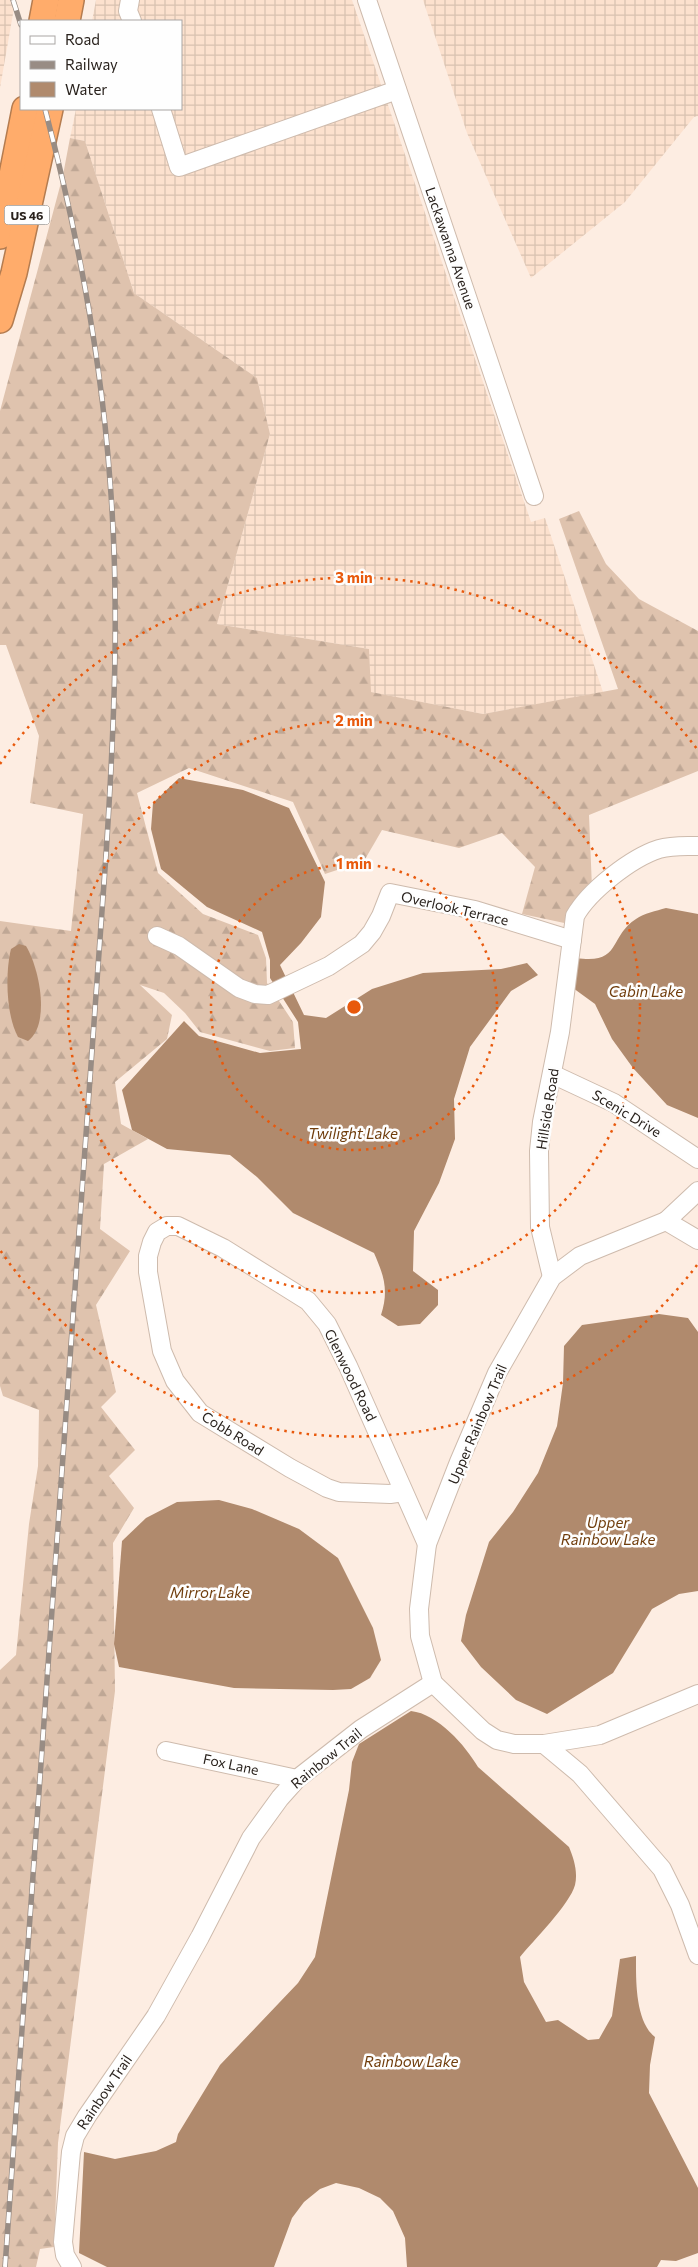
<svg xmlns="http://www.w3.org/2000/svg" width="698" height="2267" font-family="Commissioner,sans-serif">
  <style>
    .industrial { fill: url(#industrial-grid) }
    .forest { fill: url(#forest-firs) }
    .water { fill: #b08a6d }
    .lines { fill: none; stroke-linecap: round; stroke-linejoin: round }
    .minor-casing { stroke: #cebbad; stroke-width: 20 }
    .highway-casing { stroke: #b47c50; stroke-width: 28 }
    .minor { stroke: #fff; stroke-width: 18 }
    .highway { stroke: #ffac6b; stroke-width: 25 }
    .rail-casing { stroke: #988c84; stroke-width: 5.5 }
    .rail { stroke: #fefefe; stroke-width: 4; stroke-dasharray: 11; stroke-linecap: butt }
    .ring { fill: none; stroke: #e8590c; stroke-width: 2.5; stroke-dasharray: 2.5 5 }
    .labels { text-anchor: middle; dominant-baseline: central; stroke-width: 5; stroke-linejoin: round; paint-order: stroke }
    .shield { fill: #fefefe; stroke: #696460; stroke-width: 1 }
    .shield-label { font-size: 12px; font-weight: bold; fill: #29221d }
    .street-label { font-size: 14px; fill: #29221d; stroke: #fefefe }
    .water-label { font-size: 15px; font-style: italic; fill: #703d0c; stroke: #fefefe }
    .centre { fill: #e8590c; stroke: #fefefe; stroke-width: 2.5 }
    .ring-label { font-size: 15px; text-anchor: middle; font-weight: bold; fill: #e8590c; stroke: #fefefe; stroke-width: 5; stroke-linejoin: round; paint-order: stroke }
  </style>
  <defs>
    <pattern id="industrial-grid" width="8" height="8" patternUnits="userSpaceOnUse" patternTransform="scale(1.25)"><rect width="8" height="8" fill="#fce1ce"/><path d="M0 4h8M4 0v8" fill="none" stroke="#d8c1b0"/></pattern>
    <pattern id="forest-firs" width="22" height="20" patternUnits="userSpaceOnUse" patternTransform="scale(1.25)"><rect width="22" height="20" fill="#dfc3ae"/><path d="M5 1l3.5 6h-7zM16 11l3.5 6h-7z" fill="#bfa795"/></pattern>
  </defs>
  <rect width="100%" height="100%" fill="#fdede2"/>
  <g class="industrial">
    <polygon points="0,0 11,0 14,8 0,88"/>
    <polygon points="96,0 352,0 531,522 545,518 603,692 483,714 370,692 369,649 217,624 270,434 257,378 134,293 85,141 70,138 76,109 181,109 181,21 92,21"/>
    <polygon points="423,0 698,0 698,116 694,117 625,202 531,278 467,133"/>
  </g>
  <polygon class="forest" points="70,138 85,141 134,293 257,378 270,434 217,624 369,649 371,692 483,714 618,689 559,519 579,511 606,564 639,599 698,631 698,771 589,815 592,888 569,924 522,914 535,867 502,833 459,848 382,830 364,861 325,874 293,802 189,768 137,793 158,873 203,914 258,935 266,958 267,983 293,1022 295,1048 270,1051 200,1032 185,1013 164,993 140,985 172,1015 167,1039 115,1082 121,1124 148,1139 104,1164 100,1229 130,1251 96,1305 116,1392 101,1407 135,1450 109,1476 134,1508 113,1543 115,1691 58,2143 54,2247 40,2249 36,2267 0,2267 0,1670 16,1655 29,1524 38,1466 39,1410 3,1396 0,1386 0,921 71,931 83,814 30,803 39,736 6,645 0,645 0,411 63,175"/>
  <g class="water">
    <path d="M179 778 243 790 289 808 325 882 321 917 301 943 280 965 304 1015 326 1018 372 989 423 973 501 969 527 963 538 975 511 991 470 1047 454 1099 455 1139 439 1183 414 1231 413 1271 438 1290V1305L420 1324 398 1326 381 1315C389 1290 384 1276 374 1253L293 1213 257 1177 230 1155 167 1149 132 1130 122 1090 184 1021 199 1036 260 1053 301 1049 298 1022 270 978V960L262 932 207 907 161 869 151 829 153 803Z"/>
    <path d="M666 908 698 914V1118L667 1105 633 1068 612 1039 595 1004 573 988 576 958C622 965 608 937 636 919 644 913 656 911 666 908Z"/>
    <path d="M19 944 26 946C39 967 51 1024 28 1041L18 1037C6 1015 5 973 11 949Z"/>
    <polygon points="659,1314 688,1318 698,1332 698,1591 679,1594 652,1609 613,1673 547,1714 516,1700 481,1667 461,1641 466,1615 489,1542 513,1512 538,1473 557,1426 563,1383 564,1346 582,1325"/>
    <polygon points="219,1500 252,1509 299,1529 338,1558 373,1628 381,1660 370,1678 351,1689 333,1690 234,1688 119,1667 114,1644 122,1541 146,1518 177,1502"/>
    <path d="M411 1711C438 1714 465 1745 478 1767L569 1847C574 1859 578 1872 575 1885 570 1904 533 1941 520 1957L524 1982 546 2022 558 2020 588 2040 599 2039 612 2016 620 1959 636 1956C636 1980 635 2021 655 2037L650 2065 649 2093 698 2188V2253L676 2261 661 2260 657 2267H407L405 2238 393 2211 380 2198 359 2188 336 2183 320 2189 304 2202 292 2218 274 2267H107L79 2253 84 2152 115 2159 156 2151 176 2142 178 2134 220 2065 298 1983 315 1957 349 1790 352 1762 359 1744Z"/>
  </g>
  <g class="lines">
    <defs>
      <g id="minor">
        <polyline points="130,0 128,11 132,21"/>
        <polyline points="367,0 534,496"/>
        <polyline points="161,109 179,167 397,90"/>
        <polyline points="157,936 179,946 239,988 255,994 268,995 329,966 362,944 372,932 381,916 390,893 475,910 572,940"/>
        <polyline points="552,1074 614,1103 698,1159"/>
        <polyline points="666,1221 698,1191"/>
        <path d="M552 1277 540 1227 539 1151 542 1122 560 1032 575 916C589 891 631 858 659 849 672 845 685 846 698 846"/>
        <polyline points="404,1492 390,1494 339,1492 327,1488 290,1468 200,1413 175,1381 162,1351 148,1272 148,1256 152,1242 157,1232 167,1226 178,1226 223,1248 308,1301 327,1324 348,1366 404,1492 427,1544"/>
        <polyline points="433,1683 420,1636 419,1609 427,1544 459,1462 497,1373 552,1277 580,1256 666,1221 698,1240"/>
        <polyline points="433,1683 483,1731 497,1740 514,1744 544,1744 580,1774 662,1869 680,1905 698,1955"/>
        <polyline points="544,1744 600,1735 698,1694"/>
        <polyline points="166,1751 297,1779"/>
        <polyline points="72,2267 65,2255 63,2242 71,2152 75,2136 87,2116 156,2016 200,1937 251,1838 280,1798 297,1779 361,1729 433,1683"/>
      </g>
      <g id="highway">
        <polyline points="42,21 46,0"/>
        <polyline points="67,21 71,0"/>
        <polyline points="0,236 25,109"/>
        <polyline points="0,320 14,273 50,109"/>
      </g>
    </defs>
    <use href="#minor" class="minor-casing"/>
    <use href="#highway" class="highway-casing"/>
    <use href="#minor" class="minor"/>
    <use href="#highway" class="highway"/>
    <defs>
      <g id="rail">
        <polyline points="13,0 21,25"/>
        <path d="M5 2267 106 855C114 730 120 606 110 481 101 355 77 231 45 109"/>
      </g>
    </defs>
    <use href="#rail" class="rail-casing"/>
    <use href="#rail" class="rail"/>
  </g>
  <g class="ring">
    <circle cx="354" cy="1007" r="143"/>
    <circle cx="354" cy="1007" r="286"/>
    <path d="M697 1265A429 429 0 0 1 0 1250M0 764A429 429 0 0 1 697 749"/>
  </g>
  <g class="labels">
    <rect class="shield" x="4.5" y="205.5" width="45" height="19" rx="4"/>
    <g class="shield-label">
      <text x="27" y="215">US 46</text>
    </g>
    <g class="street-label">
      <text transform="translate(451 248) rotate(71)">Lackawanna Avenue</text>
      <text transform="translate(455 908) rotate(13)">Overlook Terrace</text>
      <text transform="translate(547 1109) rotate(-81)">Hillside Road</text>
      <text transform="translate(627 1113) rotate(31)">Scenic Drive</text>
      <text transform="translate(351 1375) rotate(64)">Glenwood Road</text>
      <text transform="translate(477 1424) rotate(-67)">Upper Rainbow Trail</text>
      <text transform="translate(233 1433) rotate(32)">Cobb Road</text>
      <text transform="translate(326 1758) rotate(-39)">Rainbow Trail</text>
      <text transform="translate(231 1764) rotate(12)">Fox Lane</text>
      <text transform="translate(104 2092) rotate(-56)">Rainbow Trail</text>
    </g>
    <g class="water-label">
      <text x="646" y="991">Cabin Lake</text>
      <text x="353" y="1133">Twilight Lake</text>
      <text x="608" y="1522">Upper<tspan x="608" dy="17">Rainbow Lake</tspan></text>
      <text x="210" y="1592">Mirror Lake</text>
      <text x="411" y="2061">Rainbow Lake</text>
    </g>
  </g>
  <circle cx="354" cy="1007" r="8" class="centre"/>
  <g class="ring-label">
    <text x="354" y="583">3 min</text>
    <text x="354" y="726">2 min</text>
    <text x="354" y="869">1 min</text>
  </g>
  <rect x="20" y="20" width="162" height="90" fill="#fefefe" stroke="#a9a6a4"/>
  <rect x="30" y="36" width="25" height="8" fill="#ffffff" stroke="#a9a6a4"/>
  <text x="65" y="45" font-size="15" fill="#29221d">Road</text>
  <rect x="30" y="61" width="25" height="8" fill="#988c84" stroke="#a9a6a4"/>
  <text x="65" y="70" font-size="15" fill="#29221d">Railway</text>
  <rect x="30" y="82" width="25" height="15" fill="#b08a6d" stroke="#a9a6a4"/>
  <text x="65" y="95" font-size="15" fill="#29221d">Water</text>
</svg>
